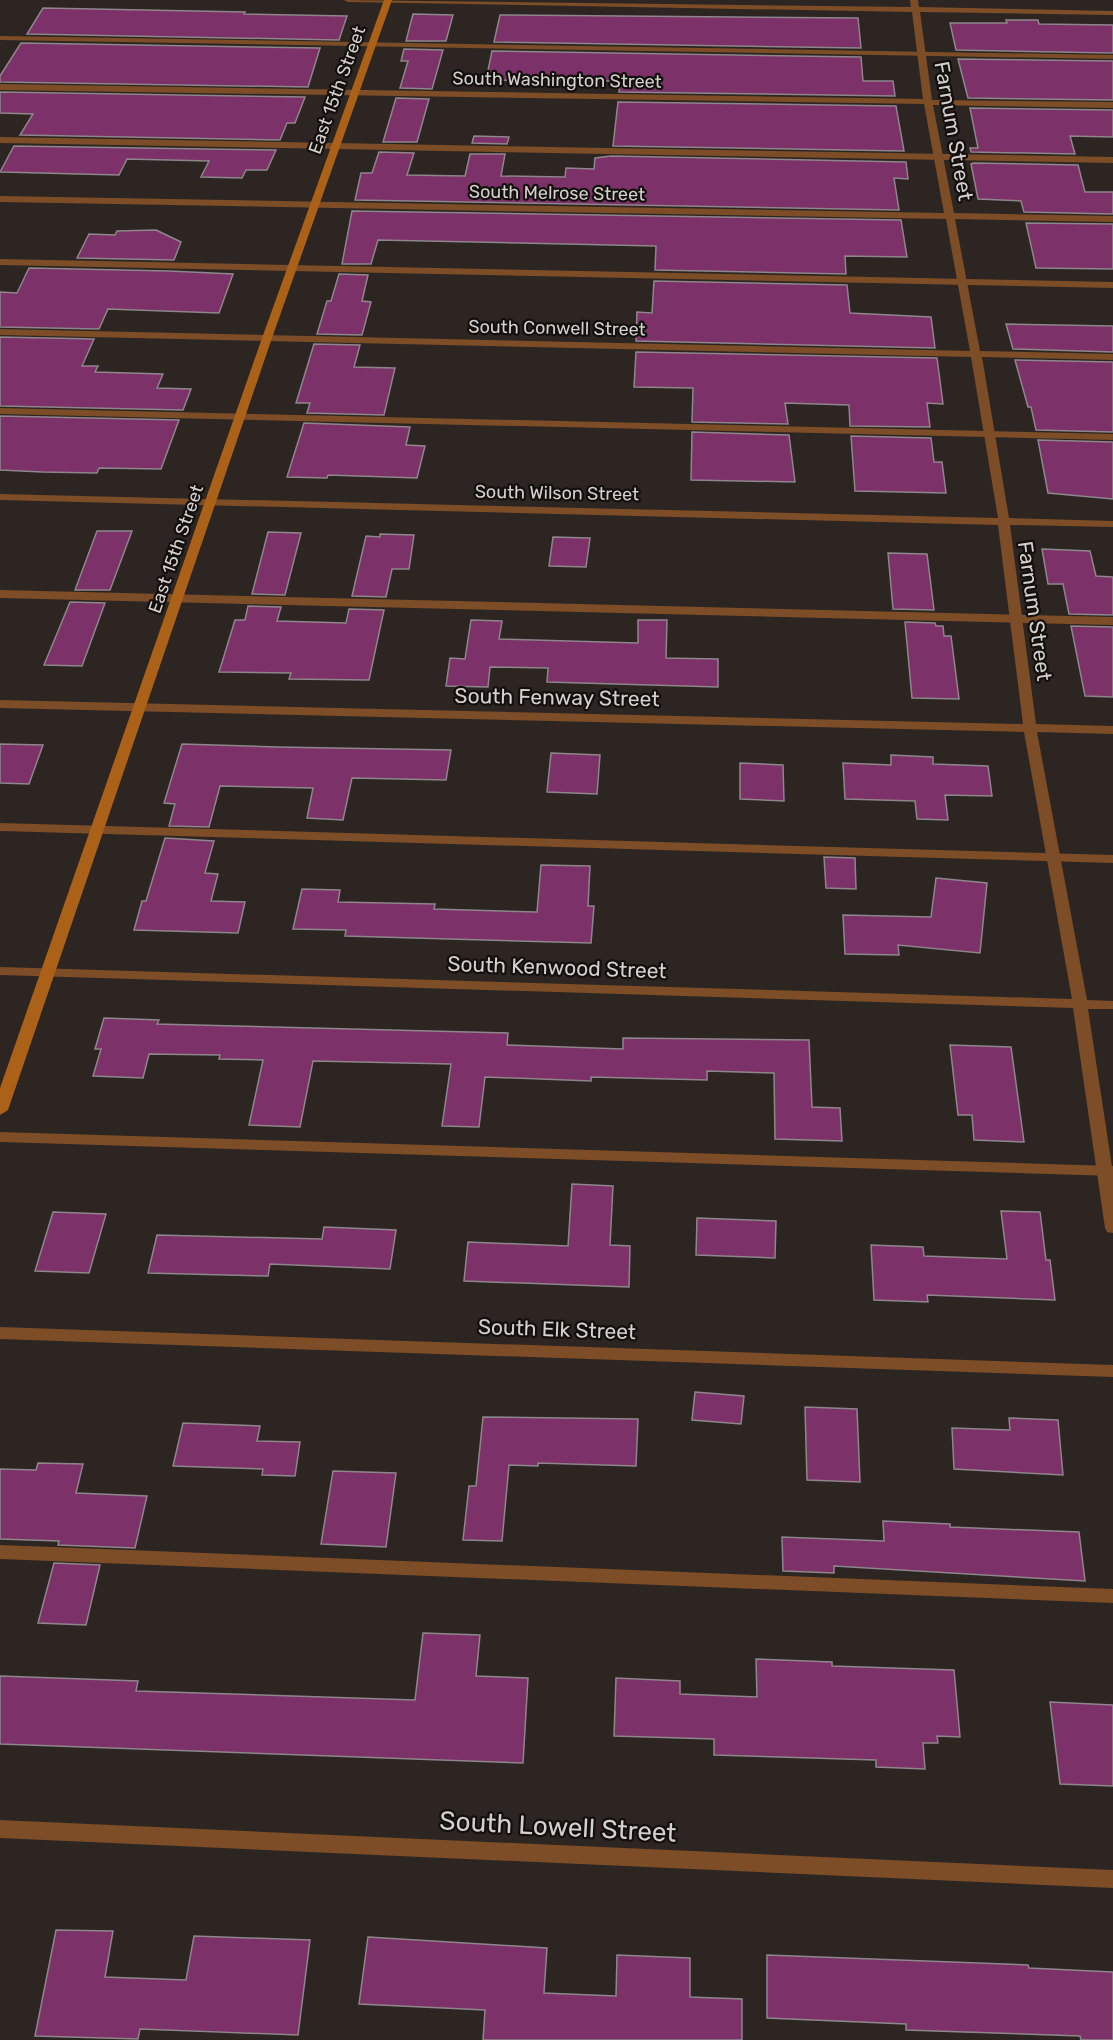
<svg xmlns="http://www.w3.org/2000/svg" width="1113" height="2040" font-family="Rubik,sans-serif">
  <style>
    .building { fill: #7c3168; stroke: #8e868b; stroke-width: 1.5 }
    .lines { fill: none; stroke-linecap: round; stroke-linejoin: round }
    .lane { fill: #7c4d26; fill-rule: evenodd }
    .street { fill: #7c4d26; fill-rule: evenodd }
    .secondary { fill: #ab6117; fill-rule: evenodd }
    .labels { text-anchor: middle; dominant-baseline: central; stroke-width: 4.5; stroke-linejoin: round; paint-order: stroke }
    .far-street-label { font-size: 18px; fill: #d4d0ce; stroke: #120f0d }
    .street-label { font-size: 21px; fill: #d4d0ce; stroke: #120f0d }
    .near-street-label { font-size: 26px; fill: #d4d0ce; stroke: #120f0d }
  </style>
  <rect width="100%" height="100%" fill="#2c2522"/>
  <g class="building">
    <polygon points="43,8 245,12 244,14 347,16 339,40 27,34"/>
    <polygon points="413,14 453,15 446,41 406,41"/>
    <polygon points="500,15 858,18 861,48 494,42"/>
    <polygon points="1006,20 1038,20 1039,24 1113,25 1113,53 956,50 950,23 1007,23"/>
    <polygon points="21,43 320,48 308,87 0,82 0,76"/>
    <polygon points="404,49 443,50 432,89 400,88 408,61 401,61"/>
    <polygon points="492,51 861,57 863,81 893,81 895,96 619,92 620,81 486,80"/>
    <polygon points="958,59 1113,61 1113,100 968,98"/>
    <polygon points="0,92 305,97 295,123 287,123 280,140 20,135 33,114 0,113"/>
    <polygon points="396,98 429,99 417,142 383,142"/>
    <polygon points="618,102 896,106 904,151 613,146"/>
    <polygon points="970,108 1113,110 1113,137 1070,136 1075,154 971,152 970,148 978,148"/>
    <polygon points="474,136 509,137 507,144 472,143"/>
    <polygon points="14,146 276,150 267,170 246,170 242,178 201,177 209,161 127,159 119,175 0,172"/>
    <polygon points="379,152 414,153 407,175 465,176 470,154 505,154 501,176 565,177 566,168 594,169 595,158 611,156 906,162 908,179 894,178 899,210 355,200 361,173 372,173"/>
    <polygon points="973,163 1078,165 1085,192 1113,192 1113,214 1024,212 1021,201 978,199 971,164"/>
    <polygon points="352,211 901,220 907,257 845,256 846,274 655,270 656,246 378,240 371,264 342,264"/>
    <polygon points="1026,223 1113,224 1113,269 1036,268"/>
    <polygon points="156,230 181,242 174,260 77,258 89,234 115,235 117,231"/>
    <polygon points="29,268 169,271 233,274 219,313 108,309 99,329 0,327 0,292 17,293"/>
    <polygon points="339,274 368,275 362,301 371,302 362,335 317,334 327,301 331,301"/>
    <polygon points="654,281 847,285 850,313 931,317 935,348 636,341 637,312 652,313"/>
    <polygon points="1006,324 1113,326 1113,352 1013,349"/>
    <polygon points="0,337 94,339 82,366 98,366 95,372 163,374 157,388 191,389 183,410 0,406"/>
    <polygon points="314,344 360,345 354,367 395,368 384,415 307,413 310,403 296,403"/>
    <polygon points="636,352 937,358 943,404 927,403 930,427 850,426 849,405 785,403 788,424 692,422 693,388 634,387"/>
    <polygon points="1015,360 1113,362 1113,432 1036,430 1031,407 1028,407"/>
    <polygon points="0,416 179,420 161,469 99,468 97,473 42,472 0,470"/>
    <polygon points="304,423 410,427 406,445 425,446 417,478 328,475 327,478 287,477"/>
    <polygon points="692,432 789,435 795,482 691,480"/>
    <polygon points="851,436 931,438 934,462 942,462 946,493 855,491"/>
    <polygon points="1038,440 1113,442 1113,499 1048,493"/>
    <polygon points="97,531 132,531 110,590 75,590"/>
    <polygon points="268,532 301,533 285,595 252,594"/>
    <polygon points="380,534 414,535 409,569 392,569 386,597 352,596 366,536 380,537"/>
    <polygon points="553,537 590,538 586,567 549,566"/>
    <polygon points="1042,549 1090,551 1096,576 1113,577 1113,615 1069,614 1063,584 1048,584"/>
    <polygon points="888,553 927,554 934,610 893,609"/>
    <polygon points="70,602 105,603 82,666 44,665"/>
    <polygon points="248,606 281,607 277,621 346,623 349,609 384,610 369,680 289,679 291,673 219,672 235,620 245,620"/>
    <polygon points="471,620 502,621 499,639 638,643 638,620 667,620 666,658 718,659 718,687 547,682 548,668 490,667 488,687 446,686 450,658 465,659"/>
    <polygon points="905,622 935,623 936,626 943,626 944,636 951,636 959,699 912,698"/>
    <polygon points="1071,626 1113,627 1113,697 1085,696"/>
    <polygon points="0,744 43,745 29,784 0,783"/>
    <polygon points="182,744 277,747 451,750 446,780 352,778 343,820 307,818 313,788 220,786 209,827 169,826 175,804 164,803"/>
    <polygon points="551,753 600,755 597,794 547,792"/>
    <polygon points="891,755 933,757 933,764 988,766 992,796 945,795 948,820 917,819 915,801 845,799 843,763 891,765"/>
    <polygon points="740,763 783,765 784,801 740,799"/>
    <polygon points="165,838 214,841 205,873 218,874 211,901 245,902 238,933 134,930 142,901 146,901"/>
    <polygon points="824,857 855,858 856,889 826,888"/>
    <polygon points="541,865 590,866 588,906 594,906 591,943 345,936 346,930 293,929 302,889 340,890 338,902 435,904 434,909 537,912"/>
    <polygon points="936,878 987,883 980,953 898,945 899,955 845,954 843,915 931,917"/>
    <polygon points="104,1018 159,1020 157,1024 508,1033 507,1045 623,1049 623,1038 809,1040 812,1107 840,1108 842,1141 775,1139 774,1073 707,1071 707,1080 591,1077 591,1081 485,1077 479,1127 442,1126 451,1064 313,1061 300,1127 249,1125 263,1060 219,1059 220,1055 149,1054 143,1078 93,1076 101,1049 95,1049"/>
    <polygon points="950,1045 1011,1047 1024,1142 974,1140 972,1115 958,1115"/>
    <polygon points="572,1184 613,1186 610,1245 630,1246 629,1287 464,1281 468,1242 568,1246"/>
    <polygon points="1001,1211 1040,1212 1046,1260 1050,1260 1055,1300 927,1295 928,1302 874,1300 871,1245 923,1247 924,1256 1007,1259"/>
    <polygon points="53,1212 106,1214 89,1273 35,1271"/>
    <polygon points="697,1218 776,1221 775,1258 696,1255"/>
    <polygon points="324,1227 396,1230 390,1269 270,1264 268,1276 148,1273 157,1235 322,1239"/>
    <polygon points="695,1392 744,1396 741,1424 692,1420"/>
    <polygon points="805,1407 857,1409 860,1482 807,1480"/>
    <polygon points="483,1417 638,1419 636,1466 538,1463 538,1466 509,1465 502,1541 463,1540 469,1486 476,1486"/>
    <polygon points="1009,1418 1058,1420 1063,1475 954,1469 952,1428 1010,1430"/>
    <polygon points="183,1423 260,1426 257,1441 300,1442 295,1476 262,1475 263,1469 173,1466"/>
    <polygon points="38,1463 83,1464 76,1493 147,1496 135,1548 58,1545 59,1541 0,1539 0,1469 36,1470"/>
    <polygon points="333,1471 396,1473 386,1547 321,1544"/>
    <polygon points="883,1521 950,1524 950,1527 1079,1532 1085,1581 834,1566 834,1573 783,1571 782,1537 884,1541"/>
    <polygon points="54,1563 100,1565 86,1625 38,1623"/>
    <polygon points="423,1633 480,1635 476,1676 528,1678 523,1763 0,1744 0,1676 138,1681 136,1691 415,1700"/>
    <polygon points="756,1659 832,1662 832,1666 954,1670 960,1737 937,1736 938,1743 923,1743 925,1769 876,1767 876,1760 714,1755 714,1739 614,1736 616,1678 680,1681 680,1694 757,1697"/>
    <polygon points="1050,1702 1113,1705 1113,1786 1060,1784"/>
    <polygon points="56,1930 113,1931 105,1977 186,1980 194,1936 310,1940 298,2035 140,2029 138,2039 35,2036"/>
    <polygon points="368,1937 547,1948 544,1993 616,1996 617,1955 690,1958 690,1997 742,1999 742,2040 483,2040 485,2010 359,2004"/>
    <polygon points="767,1955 1028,1965 1029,1968 1113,1972 1113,2040 1081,2040 1080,2036 906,2030 906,2024 767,2018"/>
  </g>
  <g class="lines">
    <g class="lane">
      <polygon points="0,36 1113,55 1113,59 0,40"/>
      <polygon points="0,137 1113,157 1113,163 0,143"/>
      <polygon points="0,259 1113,282 1113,288 0,265"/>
      <polygon points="0,408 1113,434 1113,440 0,414"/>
      <polygon points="0,590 1113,617 1113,625 0,598"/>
      <polygon points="0,823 1113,855 1113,863 0,831"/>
      <polygon points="0,1132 1113,1166 1113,1176 0,1142"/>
      <polygon points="0,1545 1113,1589 1113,1603 0,1559"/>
    </g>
    <g class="street">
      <polygon points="344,0 911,7 910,0 918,0 919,7 1113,11 1113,15 920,12 932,100 1113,102 1113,108 933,105 954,213 1113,216 1113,222 955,219 980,351 1113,354 1113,360 982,357 1009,518 1113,521 1113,527 1010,525 1036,724 1113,726 1113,734 1037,732 1087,1000 1113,1001 1113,1009 1088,1009 1113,1173 1113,1233 1107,1232 1105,1228 1073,1008 0,975 0,967 1072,999 1024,732 0,708 0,700 1023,724 998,525 0,500 0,494 998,518 971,357 0,335 0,329 970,351 946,219 0,202 0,196 944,213 924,104 0,90 0,84 923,99 912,12 348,2"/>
      <polygon points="0,1327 1113,1365 1113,1377 0,1339"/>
      <polygon points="0,1820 1113,1870 1113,1888 0,1838"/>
    </g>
    <polygon class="secondary" points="384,0 392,0 272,338 8,1110 0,1115 0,1088 262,338"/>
  </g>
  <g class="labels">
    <g class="far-street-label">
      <text transform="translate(557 80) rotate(1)">South Washington Street</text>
      <text transform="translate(337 90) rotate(-70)">East 15th Street</text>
      <text transform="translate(557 193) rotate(1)">South Melrose Street</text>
      <text transform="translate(557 328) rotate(1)">South Conwell Street</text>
      <text transform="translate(557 493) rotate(1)">South Wilson Street</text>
      <text transform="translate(176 549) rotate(-71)">East 15th Street</text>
    </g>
    <g class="street-label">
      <text transform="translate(954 131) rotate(80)">Farnum Street</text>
      <text transform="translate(1035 611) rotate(82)">Farnum Street</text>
      <text transform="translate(557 697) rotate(1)">South Fenway Street</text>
      <text transform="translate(557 967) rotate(2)">South Kenwood Street</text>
      <text transform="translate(557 1329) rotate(2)">South Elk Street</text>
    </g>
    <g class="near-street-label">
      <text transform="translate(558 1827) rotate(3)">South Lowell Street</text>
    </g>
  </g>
</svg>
